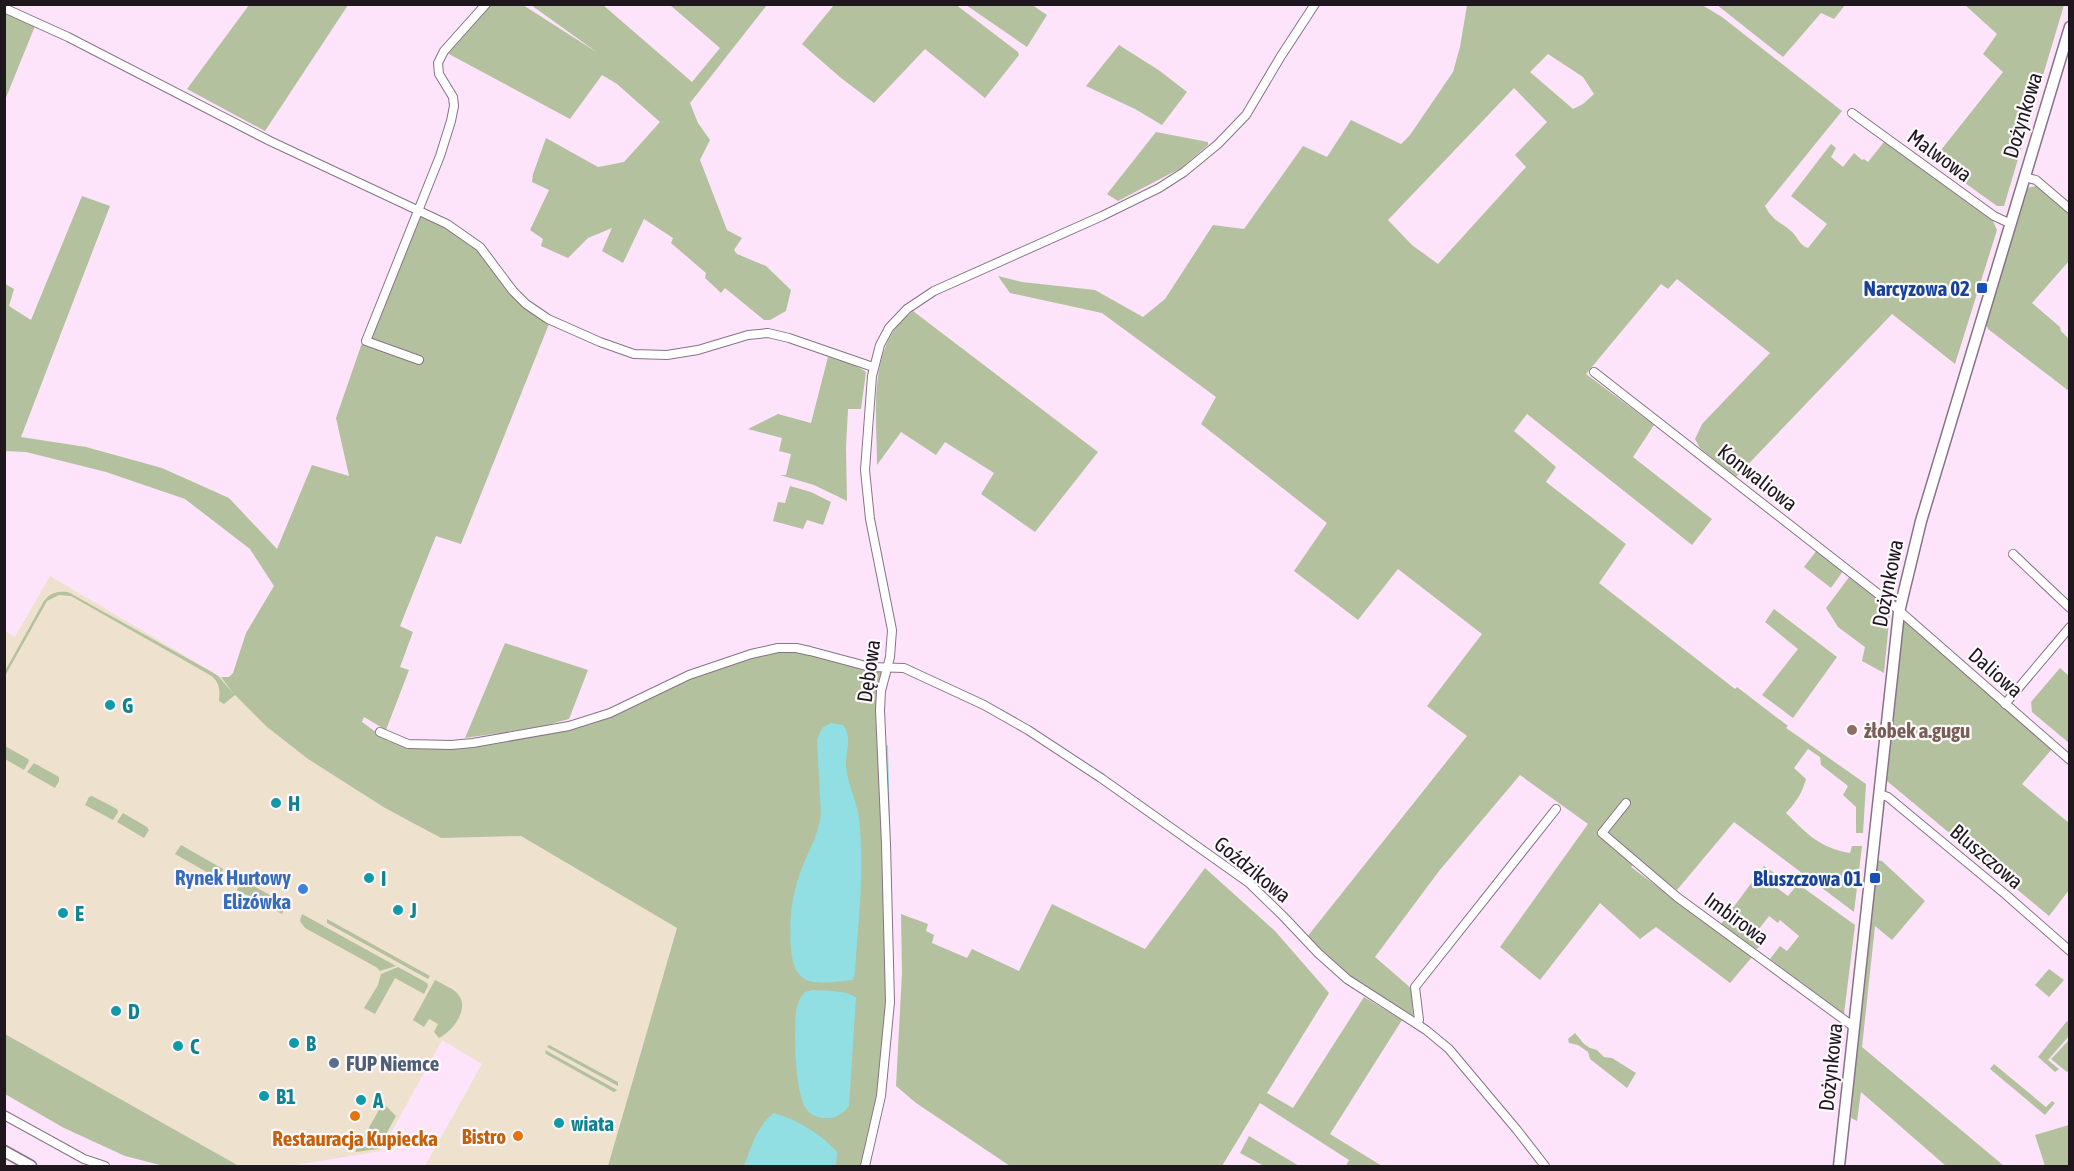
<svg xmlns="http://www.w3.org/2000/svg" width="2074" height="1171" font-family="'Asap Condensed',sans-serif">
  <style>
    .commercial { fill: #eee1ce }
    .green { fill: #b3c19f; fill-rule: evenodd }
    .water { fill: #92dfe3 }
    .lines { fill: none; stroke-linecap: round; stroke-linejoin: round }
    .stream { stroke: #92dfe3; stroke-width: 2 }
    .street-casing { stroke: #887386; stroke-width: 10 }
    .secondary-casing { stroke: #887386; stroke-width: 13 }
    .street { stroke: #fff; stroke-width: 8 }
    .secondary { stroke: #fff; stroke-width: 10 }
    .transit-dot { fill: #1a4fb4; stroke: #fdf9fd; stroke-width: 2 }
    .culture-dot { fill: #0f9aa8; stroke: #fdf9fd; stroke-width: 2 }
    .education-dot { fill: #8d6e63; stroke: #fdf9fd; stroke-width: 2 }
    .shop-dot { fill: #3f7fe0; stroke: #fdf9fd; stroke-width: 2 }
    .service-dot { fill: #5c6f8a; stroke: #fdf9fd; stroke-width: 2 }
    .food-dot { fill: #e8710a; stroke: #fdf9fd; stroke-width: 2 }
    .labels { text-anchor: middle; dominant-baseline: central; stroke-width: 4.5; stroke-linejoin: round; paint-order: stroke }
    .street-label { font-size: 21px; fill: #1f171e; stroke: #fdf9fd }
    .transit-label { font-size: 21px; font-weight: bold; fill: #164399; stroke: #fdf9fd; text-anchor: end }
    .culture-label { font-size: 21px; font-weight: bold; fill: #0d838f; stroke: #fdf9fd; text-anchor: start }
    .education-label { font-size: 21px; font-weight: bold; fill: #785e54; stroke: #fdf9fd; text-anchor: start }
    .shop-label { font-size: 21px; font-weight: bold; fill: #366cbe; stroke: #fdf9fd; text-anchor: end }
    .service-label { font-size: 21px; font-weight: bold; fill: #4e5e75; stroke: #fdf9fd; text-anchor: start }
    .food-label { font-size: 21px; font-weight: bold; fill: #c56008; stroke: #fdf9fd; text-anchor: end }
  </style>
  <rect width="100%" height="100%" fill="#fde4fa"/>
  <polygon class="commercial" points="50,576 221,677 267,727 308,759 385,808 441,838 521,836 677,928 608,1166 425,1166 482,1064 442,1040 381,1151 289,1166 239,1166 5,1034 5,631 15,637"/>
  <g class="green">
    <polygon points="490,4 523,5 598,53 531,5 603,5 692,82 720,48 670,5 767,5 690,103 698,123 710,140 700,160 727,230 742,238 734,250 737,254 766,266 791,290 786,311 770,320 764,320 725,288 721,293 705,278 706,273 671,243 673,238 644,219 623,263 602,251 612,228 588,238 568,258 541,246 543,239 530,230 549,190 532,182 533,174 546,138 598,167 624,162 660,122 617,84 602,75 570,119 447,53"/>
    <polygon points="955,4 1018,52 1019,55 985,98 925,49 874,103 841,78 802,44 834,5"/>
    <polygon points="249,5 348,5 265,131 187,89"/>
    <polygon points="966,5 1032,5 1047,15 1027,47"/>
    <path d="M1467 5H1702L1722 17 1842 111 1765 206C1773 221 1779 221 1791 231 1798 237 1799 245 1808 248L1827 224 1791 196 1831 144 1836 148 1831 157 1843 167 1854 153 1862 160 1864 159 1868 162 1884 142 1992 219 1997 230 1955 364 1892 314 1736 477 1700 448 1695 439 1702 424 1770 353 1677 279 1668 289 1661 284 1586 374 1654 425 1633 457 1712 519 1692 545 1527 414 1514 431 1556 467 1546 482 1626 544 1599 583 1735 689 1737 687 1788 726 1786 728 1789 730 1866 784 1863 833H1856V807L1843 795 1848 786 1821 765 1820 757 1808 749 1794 768 1806 779C1802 794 1796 802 1786 813 1807 834 1820 848 1850 853L1852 846H1862L1854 912 1734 822 1677 890 1636 860 1631 867 1752 957 1730 983 1656 927 1640 939 1600 903 1540 980 1500 947 1588 824 1520 775 1439 871 1375 957 1412 989 1413 1017 1359 984 1307 937 1467 736 1427 706 1482 634 1398 569 1358 620 1294 571 1327 523 1201 424 1216 397 1102 313 1010 293 998 276 1022 282 1095 290 1143 317 1165 299 1213 225 1244 229 1303 146 1327 157 1351 120 1401 144 1410 135 1453 72 1460 47ZM1548 54 1583 77 1594 94 1583 104 1573 109 1530 72ZM1514 88 1547 122 1515 155 1526 167 1438 264 1412 245 1388 220Z"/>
    <polygon points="1717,5 1845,5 1834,19 1821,13 1783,57"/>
    <polygon points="1965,5 2064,5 2004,206 1997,206 1933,160 2003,72 1983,54 1997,34"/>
    <polygon points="5,12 35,26 5,100"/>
    <polygon points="1119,45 1160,71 1187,92 1162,125 1135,109 1086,86"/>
    <polygon points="1156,132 1208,142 1208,145 1181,168 1118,201 1107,194"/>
    <polygon points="2037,186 2069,214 2069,261 2032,303 2060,327 2061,331 2069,339 2069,391 1988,329 1986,324 2027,188"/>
    <path d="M82 196 110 206 21 437 86 447 162 468 229 498 277 549 312 465 349 476 336 418 363 340 413 212C437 224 463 234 482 253 491 263 498 277 506 288 517 304 533 314 549 324L461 544 436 536 400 626 413 632 400 667 409 670 386 730 364 717 362 722 388 741 415 748 423 744 451 745 593 719 689 675 778 648 844 659 884 673 880 703 889 971 887 1075 880 1116 860 1166H608L677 928 521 836 441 838 385 808 308 759 267 727 235 695 224 704 219 701C220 690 220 682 210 675L71 596 59 595 47 601 5 676V671L44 601C50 593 57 591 68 592L210 671 218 676 234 694 221 677H229L233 673 246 633 274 586 250 549 185 499 106 472 26 452 5 451V284L14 289 9 306 31 320Z"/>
    <path d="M913 311 1098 452 1035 532 981 494 994 473 945 442 936 455 901 432 877 465C877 420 869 366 896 327 900 320 908 316 913 311Z"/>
    <path d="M828 357C841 361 855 364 866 372L861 409H848L846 447 847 501 814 485 780 475H786L791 454 779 451 782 438 748 429 778 414 811 423Z"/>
    <polygon points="790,486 811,492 831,502 823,525 807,520 803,529 773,521 778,502 785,503"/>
    <polygon points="1817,550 1843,571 1831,588 1804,567"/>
    <polygon points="1850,576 1887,604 1890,612 1884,673 1862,661 1865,647 1838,627 1826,608"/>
    <polygon points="1774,609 1837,657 1793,718 1762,695 1798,649 1765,622"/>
    <polygon points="1904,618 2025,727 2052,749 2022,784 2069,823 2069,890 2049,916 1887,781"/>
    <polygon points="505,643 588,670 569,719 540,727 465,738"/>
    <polygon points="2060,668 2069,676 2069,743 2032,712 2031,702"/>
    <polygon points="5,746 28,759 29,761 24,770 5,759"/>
    <polygon points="34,763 59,777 59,781 55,788 27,772"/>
    <polygon points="92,796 117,809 118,812 113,820 85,805 89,797"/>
    <polygon points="123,813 147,827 149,830 144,838 117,822"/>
    <polygon points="181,845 223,869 219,879 175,854"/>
    <polygon points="1876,860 1882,861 1925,901 1892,940 1875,926 1862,1047 2004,1166 1946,1166 1861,1092 1857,1121 1851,1118 1857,1042"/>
    <polygon points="1764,866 1783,879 1777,888 1788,896 1798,884 1855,925 1844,1014 1770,959 1780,946 1787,951 1799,936 1780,920 1778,923 1769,916 1759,929 1766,935 1760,947 1756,949 1721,924"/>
    <polygon points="1205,868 1275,931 1329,993 1267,1093 1293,1108 1364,997 1402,1020 1330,1134 1382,1166 1346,1166 1349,1160 1260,1103 1222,1166 1010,1166 916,1103 896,1086 902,973 901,914 928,924 926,931 934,935 932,943 967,958 972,949 1019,971 1052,904 1145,949"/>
    <polygon points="243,880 286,904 282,914 237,890"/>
    <polygon points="302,914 396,966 380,971 376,967 305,928 300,921"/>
    <polygon points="327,919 430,976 428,979 327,923"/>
    <polygon points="398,967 427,983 428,986 424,994 395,978 375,1014 364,1008 378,985 381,974"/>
    <polygon points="2049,969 2064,980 2049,997 2035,985"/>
    <path d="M435 980C442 984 450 987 456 992 472 1007 453 1031 439 1038L434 1032 438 1024 429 1019 424 1027 413 1020Z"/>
    <polygon points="2067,1021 2069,1023 2069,1036 2048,1060 2059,1069 2055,1072 2038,1057"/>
    <polygon points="1575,1033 1584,1044 1590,1048 1597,1050 1604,1057 1612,1058 1636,1073 1627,1088 1590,1059 1588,1052 1578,1045 1569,1043 1568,1039"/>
    <polygon points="4,1034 5,1034 239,1166 164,1166 125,1156 64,1128 5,1094"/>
    <polygon points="2069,1040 2069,1069 2067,1072 2051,1059"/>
    <polygon points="549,1045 618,1082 618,1086 547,1047"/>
    <polygon points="545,1050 617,1090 616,1091 614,1092 546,1054"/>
    <polygon points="1994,1064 2046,1107 2052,1101 2055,1103 2045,1115 1990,1069"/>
    <polygon points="383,1103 396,1116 378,1149 355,1152"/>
    <polygon points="2069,1125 2069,1166 2045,1166 2035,1135"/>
    <polygon points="1249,1136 1299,1166 1264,1166 1240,1153"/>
  </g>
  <g class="water">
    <path d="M831 723 843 725C853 738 845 751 846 765 847 784 857 801 859 819 865 869 858 922 855 972L853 980C842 981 818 985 807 980 795 975 792 961 791 949 789 923 791 900 799 876 806 855 818 837 821 815L817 740 822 728Z"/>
    <path d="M813 990C828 991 843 990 856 997L849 1106C843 1113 836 1119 826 1118 820 1118 813 1116 809 1112 794 1099 794 1032 796 1012 797 1005 800 997 805 992Z"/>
    <path d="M774 1113C798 1120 821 1134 837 1152L836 1166H744C751 1148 757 1125 774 1113Z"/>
  </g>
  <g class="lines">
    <polyline class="stream" points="887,746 889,822"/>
    <defs>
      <g id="street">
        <polyline points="4,8 68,37 270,141 447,224 480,247 513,291 526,304 548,319 600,342 634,354 667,355 698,350 748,335 768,333 789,338 873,367"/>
        <polyline points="1852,113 1994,216 2009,223"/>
        <polyline points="2024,177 2036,180 2070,209"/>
        <polyline points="419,360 366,341 440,156 451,121 454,106 453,97 439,74 438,63 444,51 486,4"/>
        <polyline points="1594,372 1895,607 2070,760"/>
        <polyline points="2013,554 2070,608"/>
        <polyline points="2005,704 2070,627"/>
        <polyline points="380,732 408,744 451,745 473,743 569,726 610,713 689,675 751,654 778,648 796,648 810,651 870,667 904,668 984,705 1028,730 1101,778 1249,883 1283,916 1318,953 1347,979 1426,1030 1449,1049 1517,1130 1545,1166"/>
        <polyline points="1879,794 1888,797 2005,894 2070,951"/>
        <polyline points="1626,803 1602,833 1677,897 1854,1027"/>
        <polyline points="1417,1024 1419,1020 1415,987 1556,809"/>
        <polyline points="4,1115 84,1159 105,1166"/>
        <polyline points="865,1166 881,1096 890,1002 886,844 880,710 881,691 890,657 892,630 870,519 865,470 872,376 880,345 889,328 907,309 934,291 1102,216 1159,188 1184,172 1218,144 1246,115 1281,56 1315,4"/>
      </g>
      <g id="secondary">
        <polyline points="4,1151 31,1166"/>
        <polyline points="1839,1166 1899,612 1921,521 2070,27"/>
      </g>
    </defs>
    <use href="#street" class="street-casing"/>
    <use href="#secondary" class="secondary-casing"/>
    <use href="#street" class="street"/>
    <use href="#secondary" class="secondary"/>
  </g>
  <g class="transit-dot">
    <rect x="1976" y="282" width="12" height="12" rx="3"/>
    <rect x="1869" y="872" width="12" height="12" rx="3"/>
  </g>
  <g class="culture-dot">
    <circle cx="110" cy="705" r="6"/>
    <circle cx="276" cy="803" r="6"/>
    <circle cx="369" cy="878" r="6"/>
    <circle cx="398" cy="910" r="6"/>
    <circle cx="63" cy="913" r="6"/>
    <circle cx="116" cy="1011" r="6"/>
    <circle cx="294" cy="1043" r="6"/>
    <circle cx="178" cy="1046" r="6"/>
    <circle cx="264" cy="1096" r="6"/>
    <circle cx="361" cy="1100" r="6"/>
    <circle cx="559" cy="1123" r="6"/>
  </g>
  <circle class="education-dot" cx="1852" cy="730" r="6"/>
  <circle class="shop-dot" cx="303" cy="889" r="6"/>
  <circle class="service-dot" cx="334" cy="1063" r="6"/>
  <g class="food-dot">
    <circle cx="355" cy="1116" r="6"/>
    <circle cx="518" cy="1136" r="6"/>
  </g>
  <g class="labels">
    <g class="street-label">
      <text transform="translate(2022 115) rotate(-73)">Dożynkowa</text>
      <text transform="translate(1940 155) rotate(36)">Malwowa</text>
      <text transform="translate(1758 477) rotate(38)">Konwaliowa</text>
      <text transform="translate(1887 583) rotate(-79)">Dożynkowa</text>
      <text transform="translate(868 671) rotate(-82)">Dębowa</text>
      <text transform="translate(1996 672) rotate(41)">Daliowa</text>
      <text transform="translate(1987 856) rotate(40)">Bluszczowa</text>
      <text transform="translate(1253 869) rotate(39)">Goździkowa</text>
      <text transform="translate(1737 918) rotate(36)">Imbirowa</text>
      <text transform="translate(1830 1067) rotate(-84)">Dożynkowa</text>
    </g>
    <g class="transit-label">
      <text x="1970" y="288">Narcyzowa 02</text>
      <text x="1863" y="878">Bluszczowa 01</text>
    </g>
    <g class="culture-label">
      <text x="122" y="705">G</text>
      <text x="288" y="803">H</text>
      <text x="381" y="878">I</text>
      <text x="410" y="910">J</text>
      <text x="75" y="913">E</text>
      <text x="128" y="1011">D</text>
      <text x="306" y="1043">B</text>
      <text x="190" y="1046">C</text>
      <text x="276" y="1096">B1</text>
      <text x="373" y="1100">A</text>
      <text x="571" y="1123">wiata</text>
    </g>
    <g class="education-label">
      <text x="1864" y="730">żłobek a.gugu</text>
    </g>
    <g class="shop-label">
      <text x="291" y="877">Rynek Hurtowy<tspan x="291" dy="24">Elizówka</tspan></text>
    </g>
    <g class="service-label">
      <text x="346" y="1063">FUP Niemce</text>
    </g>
    <g class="food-label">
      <text x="506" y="1136">Bistro</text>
      <text x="355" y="1138" text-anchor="middle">Restauracja Kupiecka</text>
    </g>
  </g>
  <rect width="2074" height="1171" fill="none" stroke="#1f171e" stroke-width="12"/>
</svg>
